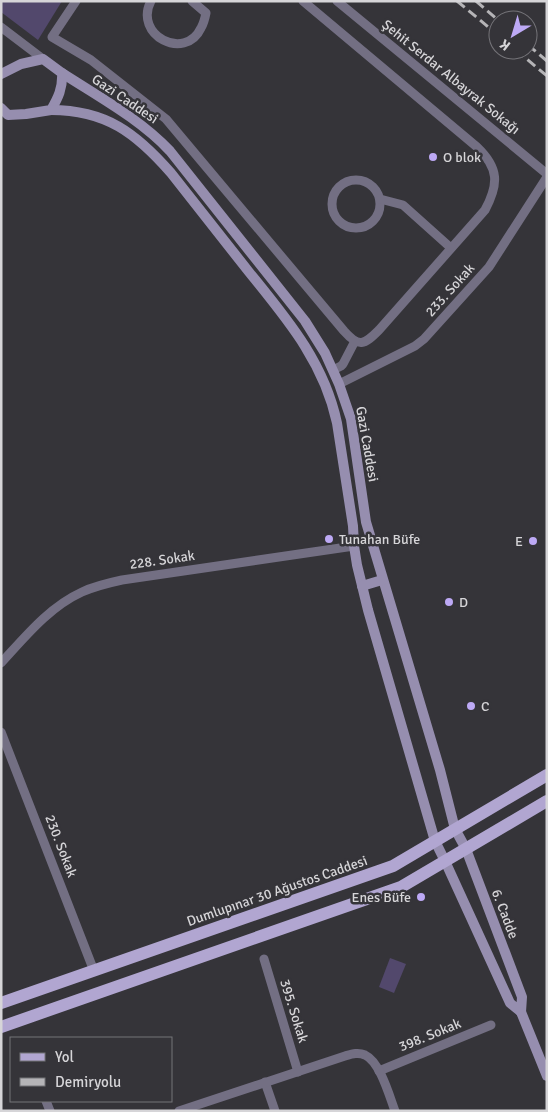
<svg xmlns="http://www.w3.org/2000/svg" width="548" height="1112" font-family="Signika,sans-serif">
  <style>
    .green { fill: #52486c }
    .lines { fill: none; stroke-linecap: round; stroke-linejoin: round }
    .minor { stroke: #736f83; stroke-width: 9 }
    .secondary { stroke: #968eaf; stroke-width: 10 }
    .primary { stroke: #b1a6d1; stroke-width: 12 }
    .rail { stroke: #b5b4b7; stroke-width: 3; stroke-dasharray: 10 5; stroke-linecap: butt }
    .poi-dot { fill: #bda9f5; stroke: #353439; stroke-width: 2 }
    .labels { text-anchor: middle; dominant-baseline: central; stroke-width: 5; stroke-linejoin: round; paint-order: stroke }
    .street-label { font-size: 14px; fill: #d6d5d8; stroke: #353439 }
    .poi-label { font-size: 14px; fill: #d6d5d8; stroke: #353439; text-anchor: start }
  </style>
  <rect width="100%" height="100%" fill="#353439"/>
  <g class="green">
    <polygon points="1,1 62,1 38,40 1,12"/>
    <polygon points="390,958 406,964 394,993 379,987"/>
  </g>
  <g class="lines">
    <g class="minor">
      <path d="M76 1 52 37 91 60 166 119 344 331C359 348 364 345 379 330L485 210C499 184 499 168 477 147L303 1"/>
      <path d="M151 1C133 35 185 62 201 28 204 23 205 18 206 13L192 1"/>
      <polyline points="337,1 547,174"/>
      <polyline points="1,27 43,59"/>
      <circle cx="356" cy="204" r="24"/>
      <polyline points="380,199 403,205 451,248"/>
      <polyline points="333,370 341,366 343,364 355,341"/>
      <polyline points="339,384 415,346 424,339 489,267 547,177"/>
      <path d="M1 663C25 637 49 607 82 592 95 586 108 583 122 580L354 546"/>
      <polyline points="1,732 94,971"/>
      <polyline points="264,959 298,1072"/>
      <polyline points="379,1071 491,1025"/>
      <polyline points="265,1082 275,1111"/>
      <polyline points="46,1101 50,1111"/>
      <path d="M179 1111 345 1056C352 1054 358 1052 365 1055 380 1062 389 1095 395 1111"/>
    </g>
    <g class="secondary">
      <path d="M1 74 21 64 43 59 62 73C63 88 58 98 51 110L26 114 8 115 1 108"/>
      <path d="M51 110C106 110 136 133 171 173 197 206 223 239 249 272 287 319 324 362 337 423L353 526 354 546 357 565 368 610 435 841 445 861 510 1003 521 1012 522 997 466 849 455 829 440 770 366 522 351 419 339 384 325 353 305 321 170 151C140 119 99 97 62 73"/>
      <polyline points="362,586 382,580"/>
      <polyline points="521,1012 547,1076"/>
    </g>
    <g class="primary">
      <polyline points="1,1003 393,866 547,775"/>
      <polyline points="1,1027 401,887 547,801"/>
    </g>
    <g class="rail">
      <polyline points="457,1 498,35"/>
      <polyline points="476,1 498,20"/>
      <polyline points="528,45 547,61"/>
      <polyline points="516,50 547,76"/>
    </g>
  </g>
  <g class="poi-dot">
    <circle cx="433" cy="157" r="5"/>
    <circle cx="329" cy="539" r="5"/>
    <circle cx="533" cy="541" r="5"/>
    <circle cx="449" cy="602" r="5"/>
    <circle cx="471" cy="706" r="5"/>
    <circle cx="421" cy="897" r="5"/>
  </g>
  <g class="labels">
    <g class="street-label">
      <text transform="translate(451 77) rotate(39)">Şehit Serdar Albayrak Sokağı</text>
      <text transform="translate(125 99) rotate(34)">Gazi Caddesi</text>
      <text transform="translate(450 290) rotate(-48)">233. Sokak</text>
      <text transform="translate(367 444) rotate(80)">Gazi Caddesi</text>
      <text transform="translate(162 560) rotate(-8)">228. Sokak</text>
      <text transform="translate(61 846) rotate(69)">230. Sokak</text>
      <text transform="translate(277 891) rotate(-19)">Dumlupınar 30 Ağustos Caddesi</text>
      <text transform="translate(505 914) rotate(69)">6. Cadde</text>
      <text transform="translate(294 1011) rotate(73)">395. Sokak</text>
      <text transform="translate(430 1035) rotate(-22)">398. Sokak</text>
    </g>
    <g class="poi-label">
      <text x="443" y="157">O blok</text>
      <text x="339" y="539">Tunahan Büfe</text>
      <text x="523" y="541" text-anchor="end">E</text>
      <text x="459" y="602">D</text>
      <text x="481" y="706">C</text>
      <text x="411" y="897" text-anchor="end">Enes Büfe</text>
    </g>
  </g>
  <rect width="548" height="1112" fill="none" stroke="#d6d5d8" stroke-width="5"/>
  <rect x="10" y="1037" width="162" height="65" fill="#353439" stroke="#757479"/>
  <rect x="20" y="1053" width="25" height="8" fill="#b1a6d1" stroke="#757479"/>
  <text x="55" y="1062" font-size="15" fill="#d6d5d8">Yol</text>
  <rect x="20" y="1078" width="25" height="8" fill="#b5b4b7" stroke="#757479"/>
  <text x="55" y="1087" font-size="15" fill="#d6d5d8">Demiryolu</text>
  <g transform="translate(513 35) rotate(218)"><circle r="24" fill="#353439" stroke="#757479"/>
  <path d="M0-4L9 19L0 12L-9 19Z" fill="#bda9f5"/>
  <text y="-8" font-size="14" font-weight="bold" text-anchor="middle" fill="#d6d5d8">K</text>
  </g>
</svg>
